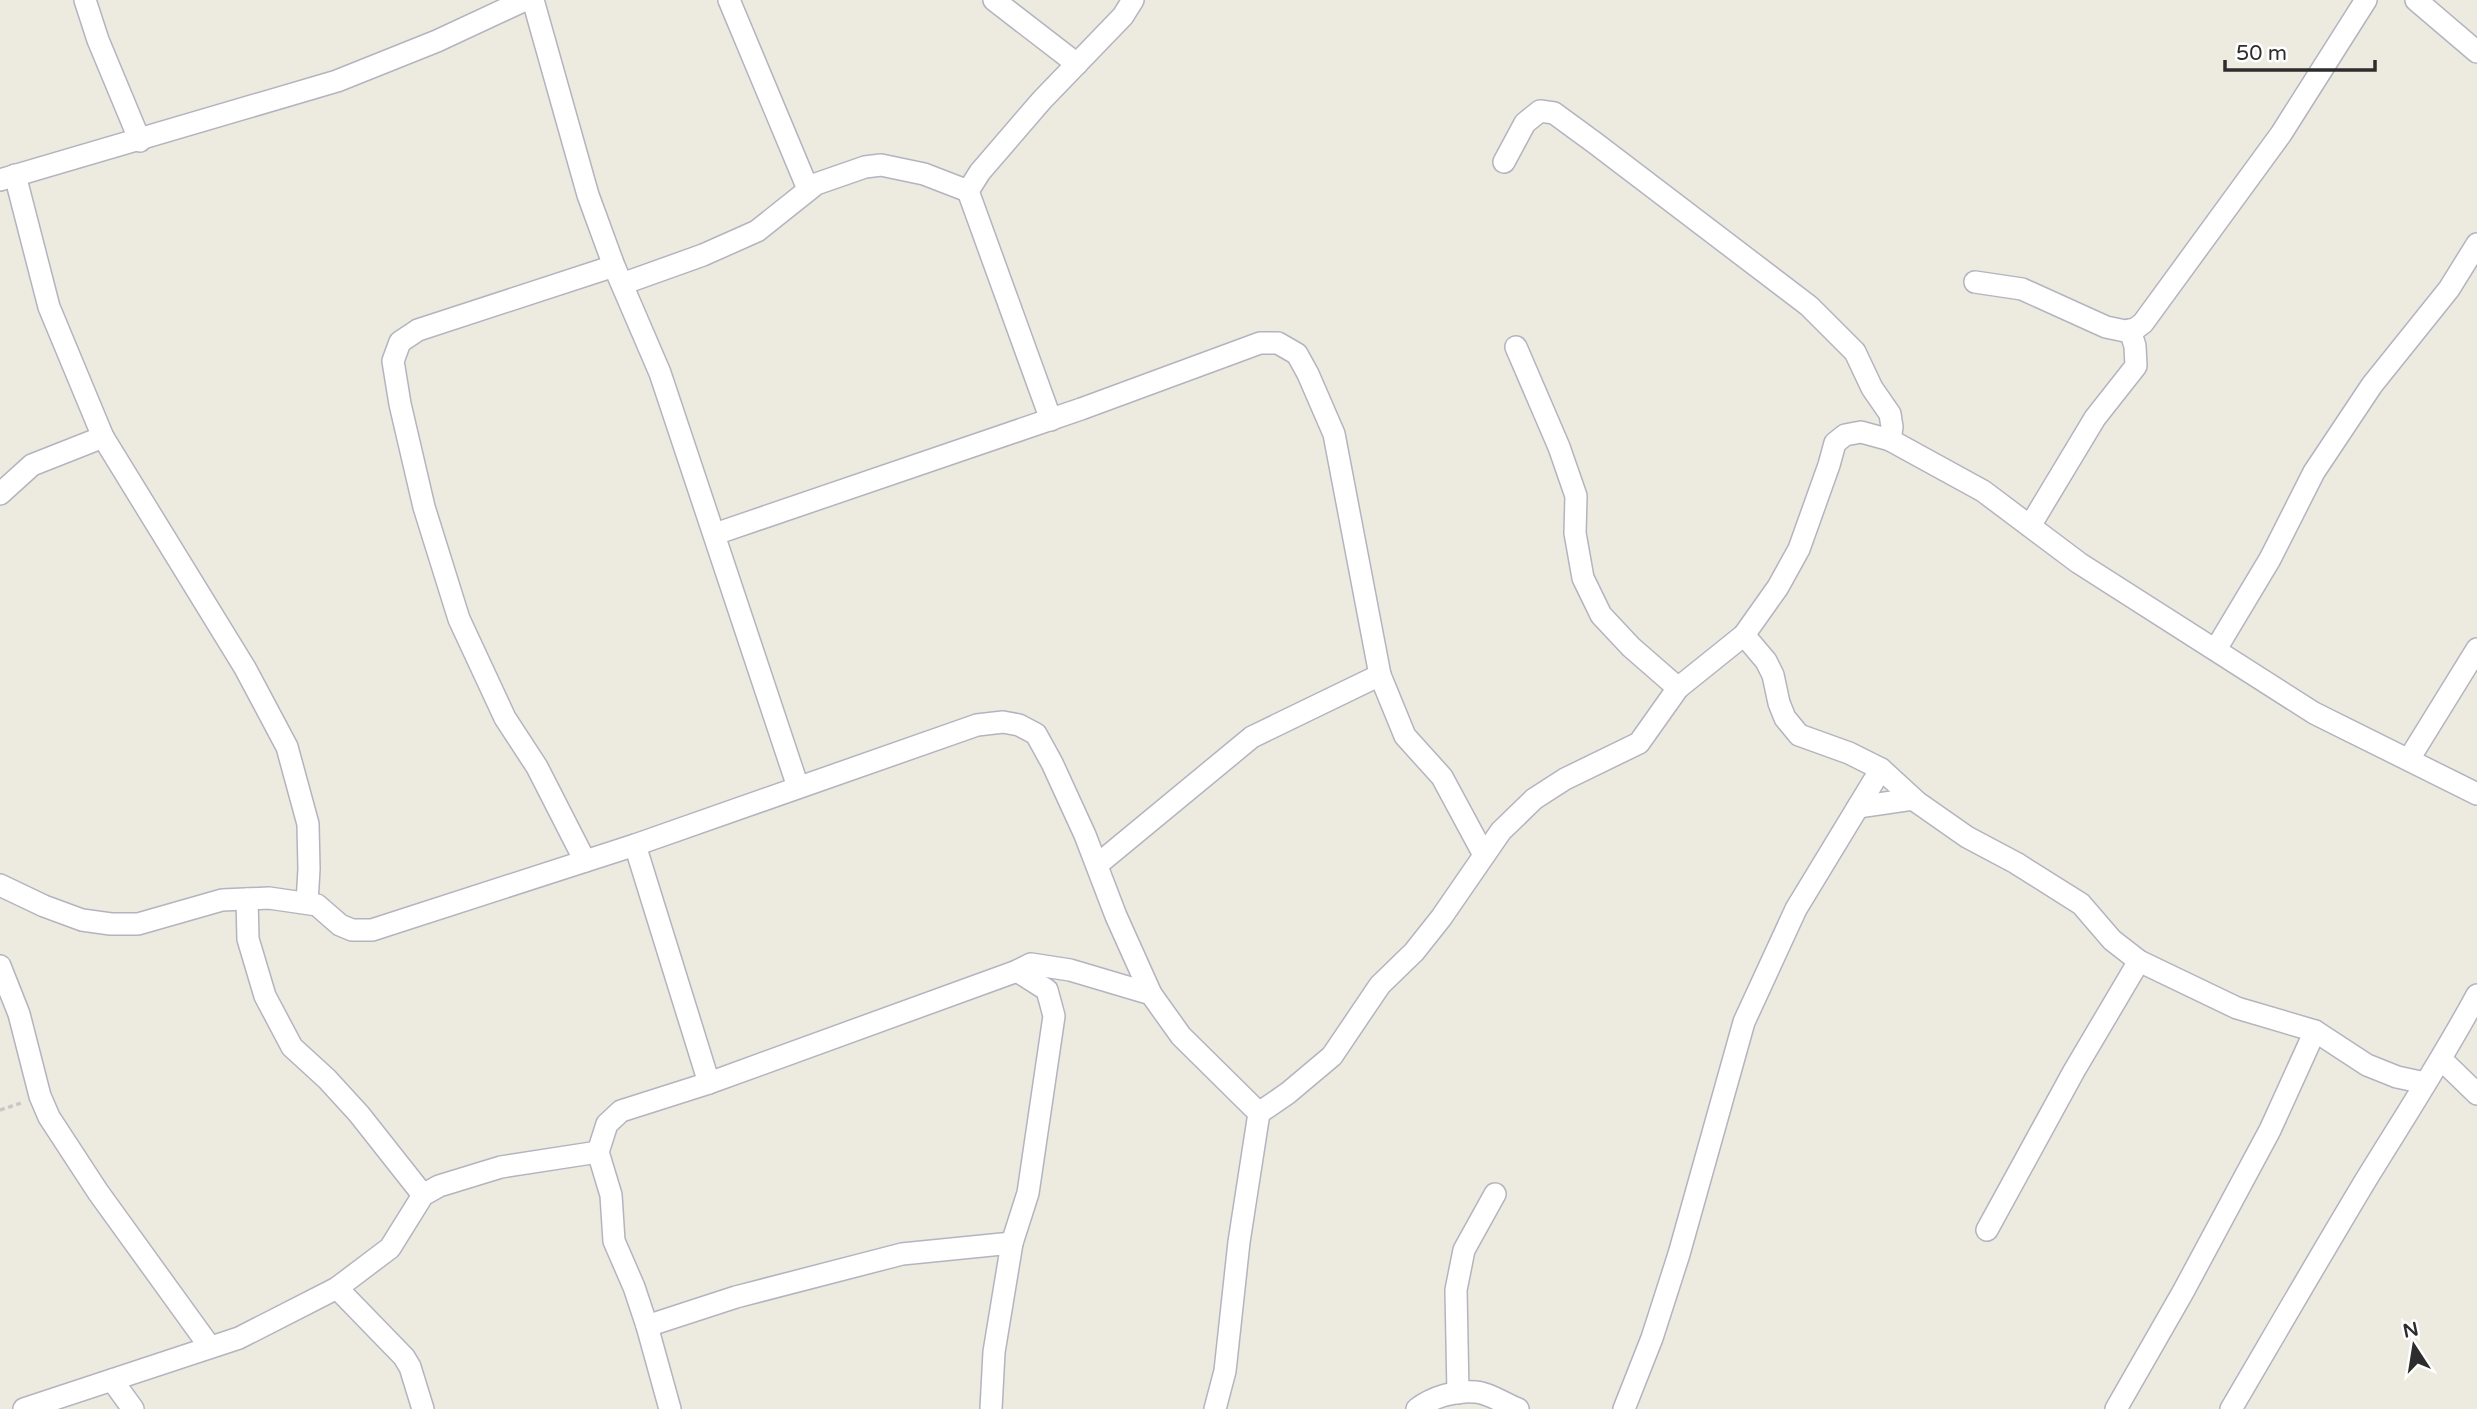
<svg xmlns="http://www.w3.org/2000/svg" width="2477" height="1409" font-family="'Varela Round',sans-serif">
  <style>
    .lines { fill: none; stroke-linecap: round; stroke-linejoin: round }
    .minor-casing { stroke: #b3b4bf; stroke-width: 24 }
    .path { stroke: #c8c8c8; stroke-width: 3.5; stroke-dasharray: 5 3.5; stroke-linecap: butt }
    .minor { stroke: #fff; stroke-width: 21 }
  </style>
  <rect width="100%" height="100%" fill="#edeae0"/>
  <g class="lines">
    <defs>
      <g id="minor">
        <polyline points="85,0 98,40 140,141"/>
        <polyline points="533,0 588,195 614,266 660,373 798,787"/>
        <polyline points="729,0 808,189"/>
        <polyline points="994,0 1077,64"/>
        <polyline points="2416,0 2477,52"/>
        <polyline points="1504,162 1525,123 1540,111 1554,113 1595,143 1809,306 1855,352 1872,388 1890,414 1892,427 1890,440"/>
        <polyline points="15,175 49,307 103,437 245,668 287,747 308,824 309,869 307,903"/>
        <polyline points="0,180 337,81 437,41 525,0"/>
        <polyline points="968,191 980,172 1042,100 1123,16 1133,0"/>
        <polyline points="968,191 1051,420"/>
        <polyline points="1975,282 2022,289 2106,327 2125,331 2135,329 2143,323 2281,134 2366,0"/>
        <polyline points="622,284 703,255 757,231 816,184 865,167 881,165 924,174 968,191"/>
        <polyline points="1516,347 1559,447 1576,496 1575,533 1583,578 1601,615 1631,647 1678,688"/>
        <polyline points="0,494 32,465 103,437"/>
        <polyline points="2030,526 2095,418 2136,366 2135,346 2130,330"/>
        <polyline points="715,534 1081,409 1260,343 1278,343 1297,354 1308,374 1334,434 1380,675 1405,736 1442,777 1484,855"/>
        <polyline points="1744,635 1766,661 1773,675 1779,703 1785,718 1799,735 1849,753 1881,769 1917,802 1967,837 2016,863 2081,904 2112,940 2139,961 2237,1008 2315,1031 2367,1065 2397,1077 2425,1083"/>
        <polyline points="2216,649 2270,559 2314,472 2372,385 2449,289 2477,244"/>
        <polyline points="2409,759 2477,649"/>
        <polyline points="1858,807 1913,799"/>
        <polyline points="635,845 709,1083"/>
        <polyline points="585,861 537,767 505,718 459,619 424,507 400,404 393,361 400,342 418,330 614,266"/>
        <polyline points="1097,865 1252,737 1380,675"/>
        <polyline points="0,885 44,906 82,920 111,924 138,924 222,900 269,898 317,905 340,925 352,930 372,930 635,845 977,725 1003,722 1019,725 1036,734 1052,763 1085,835 1116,916 1151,994 1181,1036 1259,1113 1239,1242 1225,1371 1215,1409"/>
        <polyline points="247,899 248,939 265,996 292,1047 327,1079 359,1114 423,1195"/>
        <polyline points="0,966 19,1014 40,1096 49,1117 98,1192 210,1347"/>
        <polyline points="2442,1060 2477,1094"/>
        <polyline points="1259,1113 1288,1093 1332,1056 1380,985 1414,952 1441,918 1501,831 1534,799 1565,779 1639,743 1678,688 1744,635 1778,587 1799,549 1829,465 1835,443 1845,435 1861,432 1890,440 1983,491 2079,563 2314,713 2477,794"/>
        <polyline points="1987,1230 2074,1071 2139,961"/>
        <polyline points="337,1288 404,1357 410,1367 423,1409"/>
        <polyline points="647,1326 736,1297 902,1254 1012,1243"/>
        <polyline points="112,1380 133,1409"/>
        <polyline points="1458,1393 1456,1290 1464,1250 1495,1194"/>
        <polyline points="24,1409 239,1338 337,1288 390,1248 423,1195 439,1186 501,1167 598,1152"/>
        <polyline points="670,1409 647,1326 634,1287 614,1241 611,1195 598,1152 607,1124 621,1111 709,1083 1017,971 1031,964 1070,970 1151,994"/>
        <polyline points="991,1409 994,1352 1012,1243 1028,1193 1054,1016 1047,990 1017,971"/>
        <path d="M1417 1409C1432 1397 1456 1390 1476 1392 1489 1393 1505 1404 1518 1409"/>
        <polyline points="1624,1409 1652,1338 1679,1254 1744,1022 1796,909 1881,769"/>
        <polyline points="2116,1409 2183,1292 2270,1130 2315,1031"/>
        <path d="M2231 1409C2275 1334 2319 1258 2364 1183 2402 1121 2442 1060 2477 995"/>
      </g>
    </defs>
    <use href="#minor" class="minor-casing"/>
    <polyline class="path" points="0,1110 21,1103"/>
    <use href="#minor" class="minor"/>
  </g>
  <g transform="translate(2414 1346) rotate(348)" stroke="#ffffff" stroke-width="5" paint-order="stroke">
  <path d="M0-5L12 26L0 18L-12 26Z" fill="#2d2d2d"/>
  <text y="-10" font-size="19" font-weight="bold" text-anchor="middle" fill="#2d2d2d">N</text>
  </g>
  <path d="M2225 60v10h150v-10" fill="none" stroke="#2d2d2d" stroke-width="3.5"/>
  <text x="2236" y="60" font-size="21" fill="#2d2d2d" stroke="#ffffff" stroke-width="5" paint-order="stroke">50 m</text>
</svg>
